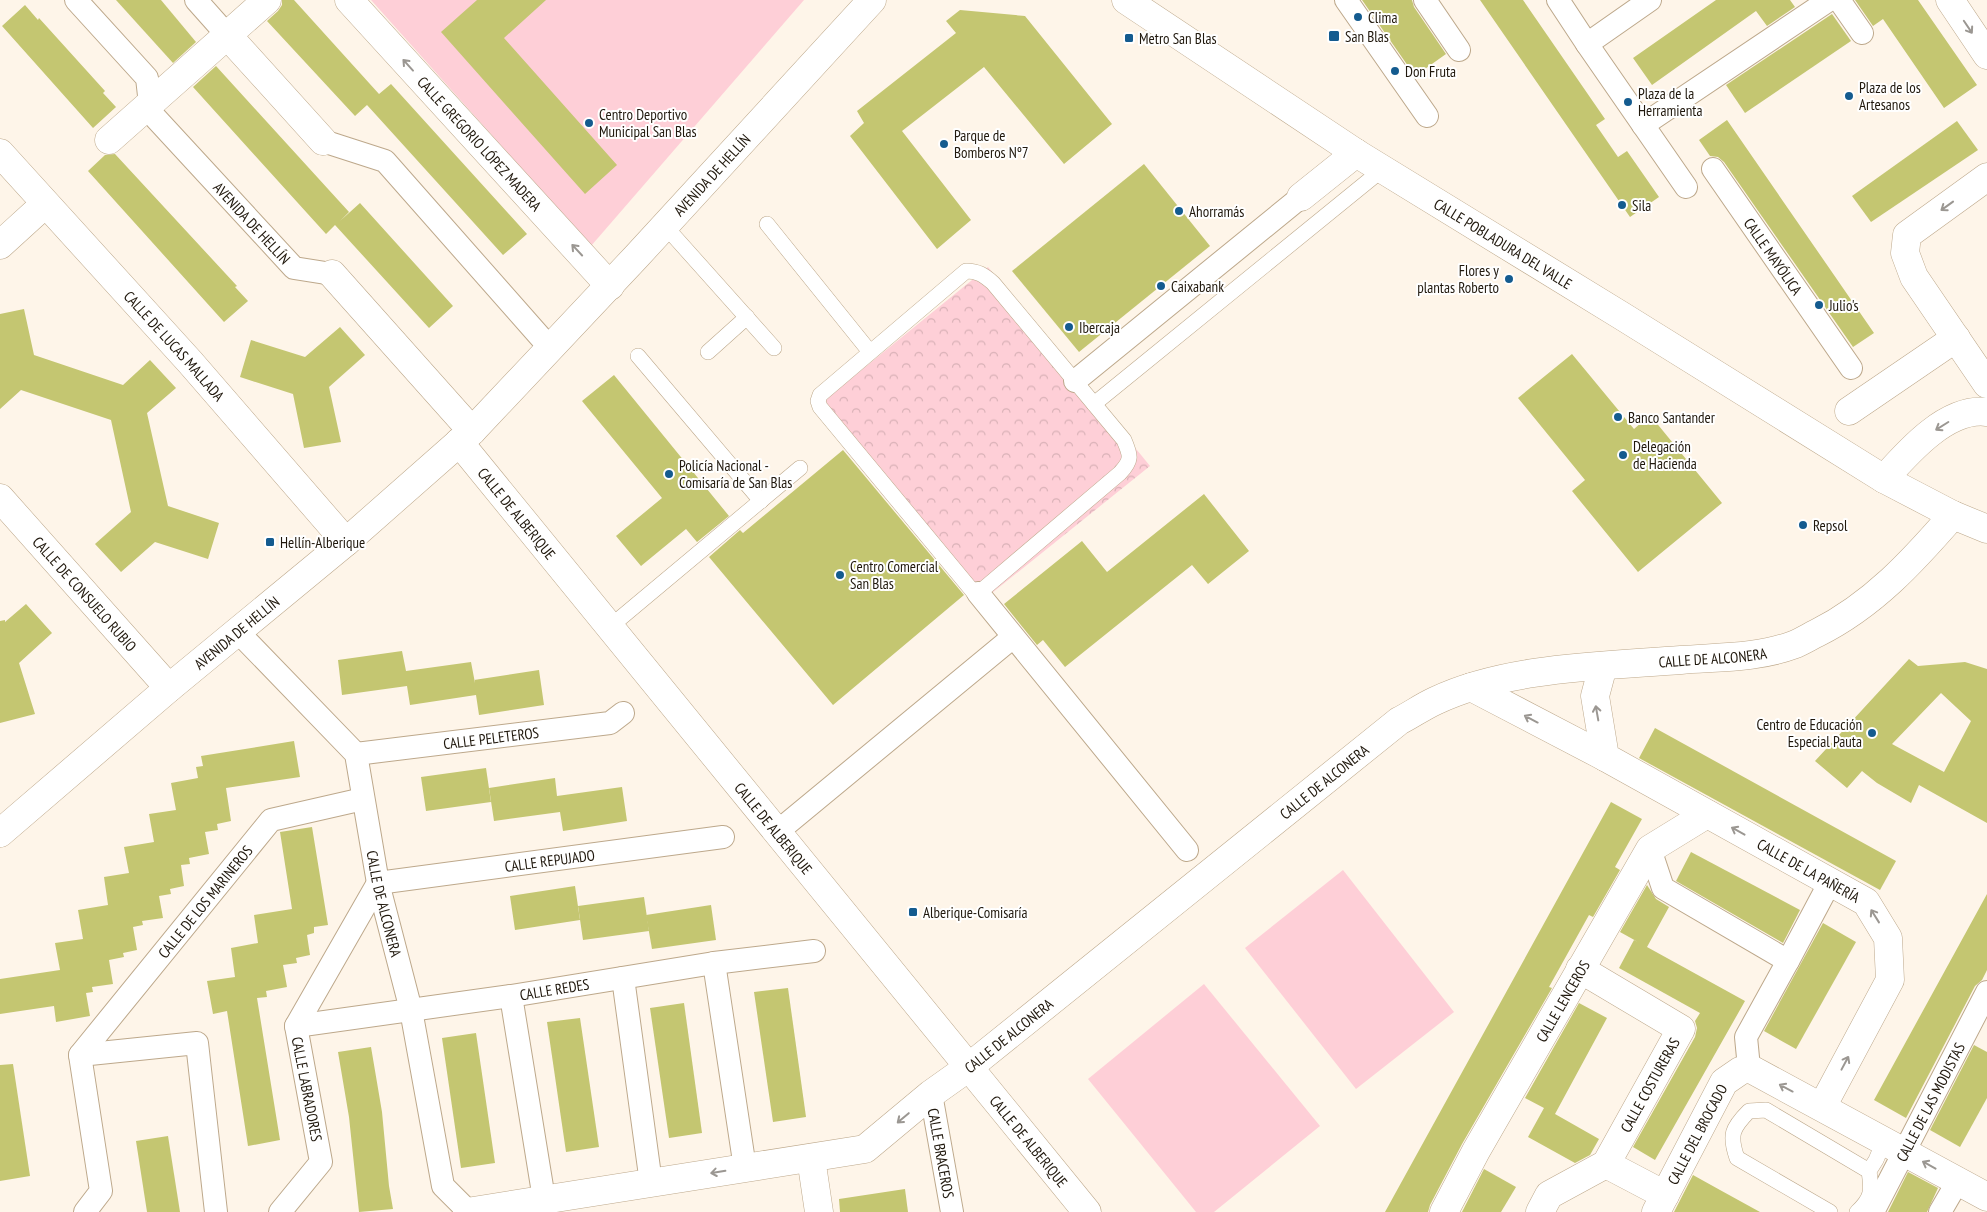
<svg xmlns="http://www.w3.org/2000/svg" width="1987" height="1212" font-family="'PT Sans Narrow',sans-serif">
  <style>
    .forest { fill: url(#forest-crowns) }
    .pitch { fill: #fecfd7 }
    .building { fill: #c4c671; fill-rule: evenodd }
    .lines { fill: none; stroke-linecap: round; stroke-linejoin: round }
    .service-casing { stroke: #bda88b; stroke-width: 16 }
    .pedestrian-casing { stroke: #bda88b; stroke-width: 24 }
    .minor-casing { stroke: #bda88b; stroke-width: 29 }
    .tertiary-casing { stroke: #bda88b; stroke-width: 29 }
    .service { stroke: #fff; stroke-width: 15 }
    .pedestrian { stroke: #fff; stroke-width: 22 }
    .minor { stroke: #fff; stroke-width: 28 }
    .tertiary { stroke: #fff; stroke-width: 28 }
    .oneway { stroke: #9b9792 }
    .poi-dot { fill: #145b8f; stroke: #fff; stroke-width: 2 }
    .labels { text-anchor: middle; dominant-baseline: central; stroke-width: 4; stroke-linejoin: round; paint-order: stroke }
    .poi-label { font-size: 15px; fill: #20180d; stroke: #fff; text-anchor: start }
    .street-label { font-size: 15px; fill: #20180d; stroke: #fff }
  </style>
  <defs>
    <pattern id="forest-crowns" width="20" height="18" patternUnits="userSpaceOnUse" patternTransform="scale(1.25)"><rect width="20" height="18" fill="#fecfd7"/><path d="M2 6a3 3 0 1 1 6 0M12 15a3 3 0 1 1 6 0" fill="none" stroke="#d9b1b7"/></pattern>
  </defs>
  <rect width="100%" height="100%" fill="#fef5e9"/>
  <polygon class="forest" points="988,267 1150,466 982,601 821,403"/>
  <g class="pitch">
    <polygon points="371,0 804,0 591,246"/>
    <polygon points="1343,870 1454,1012 1356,1089 1245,948"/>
    <polygon points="1204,984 1320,1126 1214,1212 1196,1212 1088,1079"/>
  </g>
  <g class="building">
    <polygon points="116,0 161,0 196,42 173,63"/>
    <polygon points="282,0 294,0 379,94 391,84 527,234 503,255 367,105 355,116 267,21 278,11 282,5"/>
    <polygon points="477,0 546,0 504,38 617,165 585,194 441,32"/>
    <polygon points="1362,0 1412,0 1414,7 1446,54 1415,76"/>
    <polygon points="1480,0 1523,0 1605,119 1596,125 1618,157 1627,151 1659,197 1630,217"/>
    <polygon points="1716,0 1790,0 1795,7 1767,26 1756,11 1652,85 1633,58"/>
    <polygon points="1855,0 1918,0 1977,85 1944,108 1883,19 1873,26"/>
    <polygon points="25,5 38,20 39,18 105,91 103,93 116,107 93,128 2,26"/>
    <polygon points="960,10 1025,16 1112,124 1064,164 984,67 902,131 971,220 937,249 850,136 864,123 857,111 956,33 946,21"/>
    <polygon points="1832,14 1851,41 1745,113 1726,85"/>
    <polygon points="216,66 349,212 340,221 360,203 453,306 429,328 335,225 326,234 193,87"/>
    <polygon points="1727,120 1874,333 1853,347 1724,162 1718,157 1710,156 1699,140"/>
    <polygon points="1957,121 1978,150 1871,222 1852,196"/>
    <polygon points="115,154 237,286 235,287 248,301 224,322 88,171 105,155"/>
    <polygon points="1144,164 1210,246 1079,352 1012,271"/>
    <polygon points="24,309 34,355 123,385 150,360 176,388 147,413 168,506 219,523 208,559 155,542 121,572 95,544 131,512 111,420 21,390 0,409 0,314"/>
    <polygon points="340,327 365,355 329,387 341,442 304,448 293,394 240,377 251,340 305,357"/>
    <polygon points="1572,354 1634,429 1650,415 1722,503 1638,572 1572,491 1585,480 1518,398"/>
    <polygon points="614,375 729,516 697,542 686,529 641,566 616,536 662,498 582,401"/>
    <polygon points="843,450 964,595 833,705 709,557 740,530 743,533"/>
    <polygon points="1204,494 1249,551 1208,584 1192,565 1065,667 1043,640 1037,645 1004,604 1082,541 1107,572"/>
    <polygon points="26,604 52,633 19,663 35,714 0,723 0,621 5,620 5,622"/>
    <polygon points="402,651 406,671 471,662 475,683 474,680 539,670 544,705 479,715 476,695 410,705 407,686 342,695 338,660"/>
    <path d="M1909 659 1918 666 1965 662 1987 669V823L1919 785 1911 803 1877 783 1862 771 1847 788 1815 761ZM1941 693 1971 721 1944 772 1892 744Z"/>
    <polygon points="1655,728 1896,861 1880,890 1639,758"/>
    <polygon points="294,741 300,777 226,788 231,821 217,824 218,830 205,832 209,854 189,858 190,864 181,865 184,886 170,889 171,894 159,896 163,918 142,921 143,925 133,927 137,950 123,953 124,957 109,960 113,984 92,987 93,992 86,993 90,1016 56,1022 54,1006 0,1014 0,979 60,970 55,943 83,939 78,910 108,905 104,877 129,873 124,847 154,842 149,814 176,810 171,783 198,778 196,767 203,766 201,756"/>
    <polygon points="486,768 491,802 426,811 421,777"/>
    <polygon points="555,778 557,796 622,787 627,821 563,831 560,812 494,821 489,788"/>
    <polygon points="1611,802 1642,819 1615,867 1620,870 1593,917 1589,915 1549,987 1552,988 1462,1144 1430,1205 1428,1212 1385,1212"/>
    <polygon points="312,827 328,925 314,927 314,933 307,935 310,955 296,958 297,963 283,965 287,987 266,991 267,997 257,998 280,1140 248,1146 227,1011 213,1014 207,981 235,977 231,948 258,943 254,915 292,909 280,832"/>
    <polygon points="1691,852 1800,910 1783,943 1676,881"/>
    <polygon points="1647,885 1656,899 1669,907 1647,947 1745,1001 1655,1160 1633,1147 1695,1037 1697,1028 1695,1021 1700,1013 1619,968 1634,940 1638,942 1620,932"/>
    <polygon points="575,886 580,920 515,930 510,896"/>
    <polygon points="1987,894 1987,970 1982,980 1975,986 1906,1118 1874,1100"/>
    <polygon points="644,897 649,931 583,940 578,906"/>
    <polygon points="711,905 716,940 652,949 646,915"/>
    <polygon points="1823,923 1856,942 1796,1049 1764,1031"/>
    <polygon points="788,988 806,1117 773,1122 754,992"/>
    <polygon points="684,1003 702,1133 669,1138 650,1008"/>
    <polygon points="1579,1003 1607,1018 1555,1114 1599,1139 1590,1155 1575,1163 1528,1137 1544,1108 1525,1098"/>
    <polygon points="580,1018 599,1147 566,1152 547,1022"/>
    <polygon points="476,1033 495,1163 461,1168 442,1038"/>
    <polygon points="1974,1045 1987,1052 1987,1098 1960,1147 1930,1130"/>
    <polygon points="371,1047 382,1112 389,1186 393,1209 359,1212 349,1117 338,1052"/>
    <polygon points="13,1064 30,1176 0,1181 0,1065"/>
    <polygon points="168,1136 180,1212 147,1212 136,1141"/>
    <polygon points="1484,1169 1516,1187 1501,1212 1462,1212"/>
    <polygon points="1908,1172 1938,1188 1927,1212 1888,1212"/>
    <polygon points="1693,1175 1720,1190 1760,1212 1674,1212"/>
    <polygon points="905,1189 908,1212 840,1212 839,1199"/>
  </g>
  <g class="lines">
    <defs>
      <g id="service">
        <polyline points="767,224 870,352"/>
        <polyline points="665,226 774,348"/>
        <path d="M966 271C978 271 984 275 993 283L1124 440C1131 456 1132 460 1120 473L981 591 975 594 820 407 818 401 820 395Z"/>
        <polyline points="708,352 747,317"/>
        <polyline points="638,356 761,501"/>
        <polyline points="1094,404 1383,169"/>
        <polyline points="611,626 800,468"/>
        <path d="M1830 1212 1737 1158C1729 1135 1732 1128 1749 1111L1766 1110 1869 1171"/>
        <path d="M1857 1212C1872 1198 1872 1191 1869 1171L1876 1160 1884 1141"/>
      </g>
      <g id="pedestrian">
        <path id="s1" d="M76 0 147 78 151 113 294 268 332 274"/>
        <polyline points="196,0 228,36"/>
        <polyline points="1346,0 1427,116"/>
        <polyline points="1425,0 1459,50"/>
        <polyline points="1558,0 1587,44"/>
        <polyline points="1650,0 1587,44 1686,187"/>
        <polyline points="1839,0 1862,33"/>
        <polyline points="1643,125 1829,0"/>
        <polyline points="323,141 385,161 550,348"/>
        <path id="s2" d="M1713 169 1851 368"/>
        <polyline points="1075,381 1301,197"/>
        <polyline points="978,593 1187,850"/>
        <path id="s3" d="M238 632 356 754 378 883 411 1010 443 1186 468 1211"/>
        <path id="s4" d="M356 754 610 723 623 713"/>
        <polyline points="777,832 1013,637"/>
        <polyline points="1650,849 1663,888 1788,961 1830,882"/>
        <polyline points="714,963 745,1168"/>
        <polyline points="623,978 651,1183"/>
        <polyline points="511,996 544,1199"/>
        <path id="s5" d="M296 1026 511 996 714 963 814 951"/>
        <polyline points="80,1055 197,1043 216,1212"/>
        <polyline points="1749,1068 1746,1037 1788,961"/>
        <path id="s6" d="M931 1094 952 1212"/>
        <path id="s7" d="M85 1212 101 1191 80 1055 271 820 363 799"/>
        <path id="s8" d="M280 1212 321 1162 296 1026 378 883 723 837"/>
        <path id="s9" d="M1873 1212 1987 992"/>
        <polyline points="1940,1212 1958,1181"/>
      </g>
      <g id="minor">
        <path id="s10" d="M349 0 610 286"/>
        <polyline points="1950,0 1987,55"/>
        <polyline points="228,36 323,141"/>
        <polyline points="109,140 267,0"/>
        <path id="s11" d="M0 153 190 362 346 542"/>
        <polyline points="1987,177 1907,235 1905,253 1914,277 1987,384"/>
        <polyline points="1301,197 1356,153"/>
        <polyline points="0,245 45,204"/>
        <polyline points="332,274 472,431"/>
        <polyline points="1849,411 1956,338"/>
        <path id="s12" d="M459 442 1087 1212"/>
        <path d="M1884 479C1908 452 1947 407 1987 412"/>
        <path id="s13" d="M0 498 169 688"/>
        <path id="s14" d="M1603 666 1595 696 1605 757 1866 902 1888 938 1890 980 1822 1107"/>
        <polyline points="1471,687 1605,757"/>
        <path id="s15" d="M0 833 169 688 346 542 472 431 636 257 872 0"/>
        <polyline points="1580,969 1681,1029 1606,1164"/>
        <polyline points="811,1158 819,1212"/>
        <path id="s16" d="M467 1212 865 1149 931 1094 969 1067 1399 721C1411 715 1422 707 1435 701 1506 667 1603 666 1681 660 1718 657 1758 658 1793 645 1801 642 1809 637 1817 633 1873 605 1913 561 1953 515"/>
        <path id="s17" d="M1444 1212 1476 1151 1650 849 1707 814"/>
        <polyline points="1540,1212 1549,1195 1606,1164 1665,1195"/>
        <path id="s18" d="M1656 1212 1724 1082 1740 1071 1749 1068 1987 1197"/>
      </g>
      <g id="tertiary">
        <path id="s19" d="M1126 0 1356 153 1622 316 1884 479 1953 515 1987 529"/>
      </g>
    </defs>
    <use href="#service" class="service-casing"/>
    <use href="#pedestrian" class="pedestrian-casing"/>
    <use href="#minor" class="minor-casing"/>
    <use href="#tertiary" class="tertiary-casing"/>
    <use href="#service" class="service"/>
    <use href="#pedestrian" class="pedestrian"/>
    <use href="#minor" class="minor"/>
    <use href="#tertiary" class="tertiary"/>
  </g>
  <defs><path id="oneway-shaft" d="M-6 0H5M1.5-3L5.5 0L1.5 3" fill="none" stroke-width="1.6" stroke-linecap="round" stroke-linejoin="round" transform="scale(1.25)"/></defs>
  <g class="oneway">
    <use href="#oneway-shaft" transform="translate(1968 27) rotate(56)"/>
    <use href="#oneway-shaft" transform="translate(408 65) rotate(-132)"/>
    <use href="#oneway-shaft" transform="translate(1947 206) rotate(144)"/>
    <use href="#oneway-shaft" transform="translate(577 250) rotate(-133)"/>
    <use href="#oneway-shaft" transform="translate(1942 426) rotate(148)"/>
    <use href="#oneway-shaft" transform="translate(1597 713) rotate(-100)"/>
    <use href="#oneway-shaft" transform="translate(1531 719) rotate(-152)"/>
    <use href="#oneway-shaft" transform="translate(1738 831) rotate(-151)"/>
    <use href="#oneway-shaft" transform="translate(1875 916) rotate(-122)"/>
    <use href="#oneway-shaft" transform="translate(1845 1063) rotate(-62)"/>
    <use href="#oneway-shaft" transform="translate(1786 1088) rotate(-152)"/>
    <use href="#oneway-shaft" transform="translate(903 1118) rotate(140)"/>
    <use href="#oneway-shaft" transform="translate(1929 1165) rotate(-151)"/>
    <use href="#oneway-shaft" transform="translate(718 1172) rotate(171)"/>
  </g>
  <g class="poi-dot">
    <circle cx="1358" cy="17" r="5"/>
    <rect x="1328" y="30" width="12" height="12" rx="2.5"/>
    <rect x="1124" y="33" width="10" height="10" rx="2.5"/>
    <circle cx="1395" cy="71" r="5"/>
    <circle cx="1849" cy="96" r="5"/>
    <circle cx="1628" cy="102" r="5"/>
    <circle cx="589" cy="123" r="5"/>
    <circle cx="944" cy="144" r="5"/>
    <circle cx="1622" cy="205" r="5"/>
    <circle cx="1179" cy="211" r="5"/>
    <circle cx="1509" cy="279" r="5"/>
    <circle cx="1161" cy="286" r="5"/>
    <circle cx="1819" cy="305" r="5"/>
    <circle cx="1069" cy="327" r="5"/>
    <circle cx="1618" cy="417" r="5"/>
    <circle cx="1623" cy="455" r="5"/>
    <circle cx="669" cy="474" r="5"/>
    <circle cx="1803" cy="525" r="5"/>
    <rect x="265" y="537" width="10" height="10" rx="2.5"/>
    <circle cx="840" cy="575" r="5"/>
    <circle cx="1872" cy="733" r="5"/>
    <rect x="908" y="907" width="10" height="10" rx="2.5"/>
  </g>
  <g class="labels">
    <g class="poi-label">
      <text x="1368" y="17">Clima</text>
      <text x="1345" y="36">San Blas</text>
      <text x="1139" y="38">Metro San Blas</text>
      <text x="1405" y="71">Don Fruta</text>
      <text x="1859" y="87">Plaza de los<tspan x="1859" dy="17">Artesanos</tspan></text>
      <text x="1638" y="93">Plaza de la<tspan x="1638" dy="17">Herramienta</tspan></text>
      <text x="599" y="114">Centro Deportivo<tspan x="599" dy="17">Municipal San Blas</tspan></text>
      <text x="954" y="135">Parque de<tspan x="954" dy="17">Bomberos Nº7</tspan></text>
      <text x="1632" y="205">Sila</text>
      <text x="1189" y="211">Ahorramás</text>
      <text x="1499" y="270" text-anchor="end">Flores y<tspan x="1499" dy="17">plantas Roberto</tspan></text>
      <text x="1171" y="286">Caixabank</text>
      <text x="1829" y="305">Julio's</text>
      <text x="1079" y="327">Ibercaja</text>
      <text x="1628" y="417">Banco Santander</text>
      <text x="1633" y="446">Delegación<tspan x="1633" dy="17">de Hacienda</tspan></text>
      <text x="679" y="465">Policía Nacional -<tspan x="679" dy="17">Comisaría de San Blas</tspan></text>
      <text x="1813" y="525">Repsol</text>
      <text x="280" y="542">Hellín-Alberique</text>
      <text x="850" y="566">Centro Comercial<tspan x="850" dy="17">San Blas</tspan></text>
      <text x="1862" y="724" text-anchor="end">Centro de Educación<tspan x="1862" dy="17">Especial Pauta</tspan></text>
      <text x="923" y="912">Alberique-Comisaría</text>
    </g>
    <g class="street-label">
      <text stroke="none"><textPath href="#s10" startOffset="194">CALLE GREGORIO LÓPEZ MADERA</textPath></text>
      <text stroke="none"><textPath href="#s15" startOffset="971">AVENIDA DE HELLÍN</textPath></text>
      <text stroke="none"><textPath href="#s1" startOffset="290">AVENIDA DE HELLÍN</textPath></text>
      <text stroke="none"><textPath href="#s19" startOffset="449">CALLE POBLADURA DEL VALLE</textPath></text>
      <text stroke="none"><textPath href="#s2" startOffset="106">CALLE MAYÓLICA</textPath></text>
      <text stroke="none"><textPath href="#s11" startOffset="260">CALLE DE LUCAS MALLADA</textPath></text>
      <text stroke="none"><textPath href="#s12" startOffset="92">CALLE DE ALBERIQUE</textPath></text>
      <text stroke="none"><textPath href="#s13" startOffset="128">CALLE DE CONSUELO RUBIO</textPath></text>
      <text stroke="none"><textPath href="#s15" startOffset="310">AVENIDA DE HELLÍN</textPath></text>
      <text stroke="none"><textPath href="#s16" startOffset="1411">CALLE DE ALCONERA</textPath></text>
      <text stroke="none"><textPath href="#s4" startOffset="136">CALLE PELETEROS</textPath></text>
      <text stroke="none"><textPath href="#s16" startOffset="991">CALLE DE ALCONERA</textPath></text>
      <text stroke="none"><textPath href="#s12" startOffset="498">CALLE DE ALBERIQUE</textPath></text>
      <text stroke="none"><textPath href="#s8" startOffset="541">CALLE REPUJADO</textPath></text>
      <text stroke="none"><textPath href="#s14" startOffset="326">CALLE DE LA PAÑERÍA</textPath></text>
      <text stroke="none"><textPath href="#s7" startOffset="362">CALLE DE LOS MARINEROS</textPath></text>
      <text stroke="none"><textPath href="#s3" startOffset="322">CALLE DE ALCONERA</textPath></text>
      <text stroke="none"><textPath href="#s5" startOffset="261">CALLE REDES</textPath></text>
      <text stroke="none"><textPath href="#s17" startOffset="242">CALLE LENCEROS</textPath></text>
      <text stroke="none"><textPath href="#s16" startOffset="586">CALLE DE ALCONERA</textPath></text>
      <text transform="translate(1650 1085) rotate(-61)">CALLE COSTURERAS</text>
      <text transform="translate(307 1089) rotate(79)">CALLE LABRADORES</text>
      <text stroke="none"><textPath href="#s9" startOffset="124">CALLE DE LAS MODISTAS</textPath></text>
      <text stroke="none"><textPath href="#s18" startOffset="88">CALLE DEL BROCADO</textPath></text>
      <text stroke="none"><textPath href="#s12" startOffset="902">CALLE DE ALBERIQUE</textPath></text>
      <text stroke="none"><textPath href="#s6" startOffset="60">CALLE BRACEROS</textPath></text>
    </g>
  </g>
</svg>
